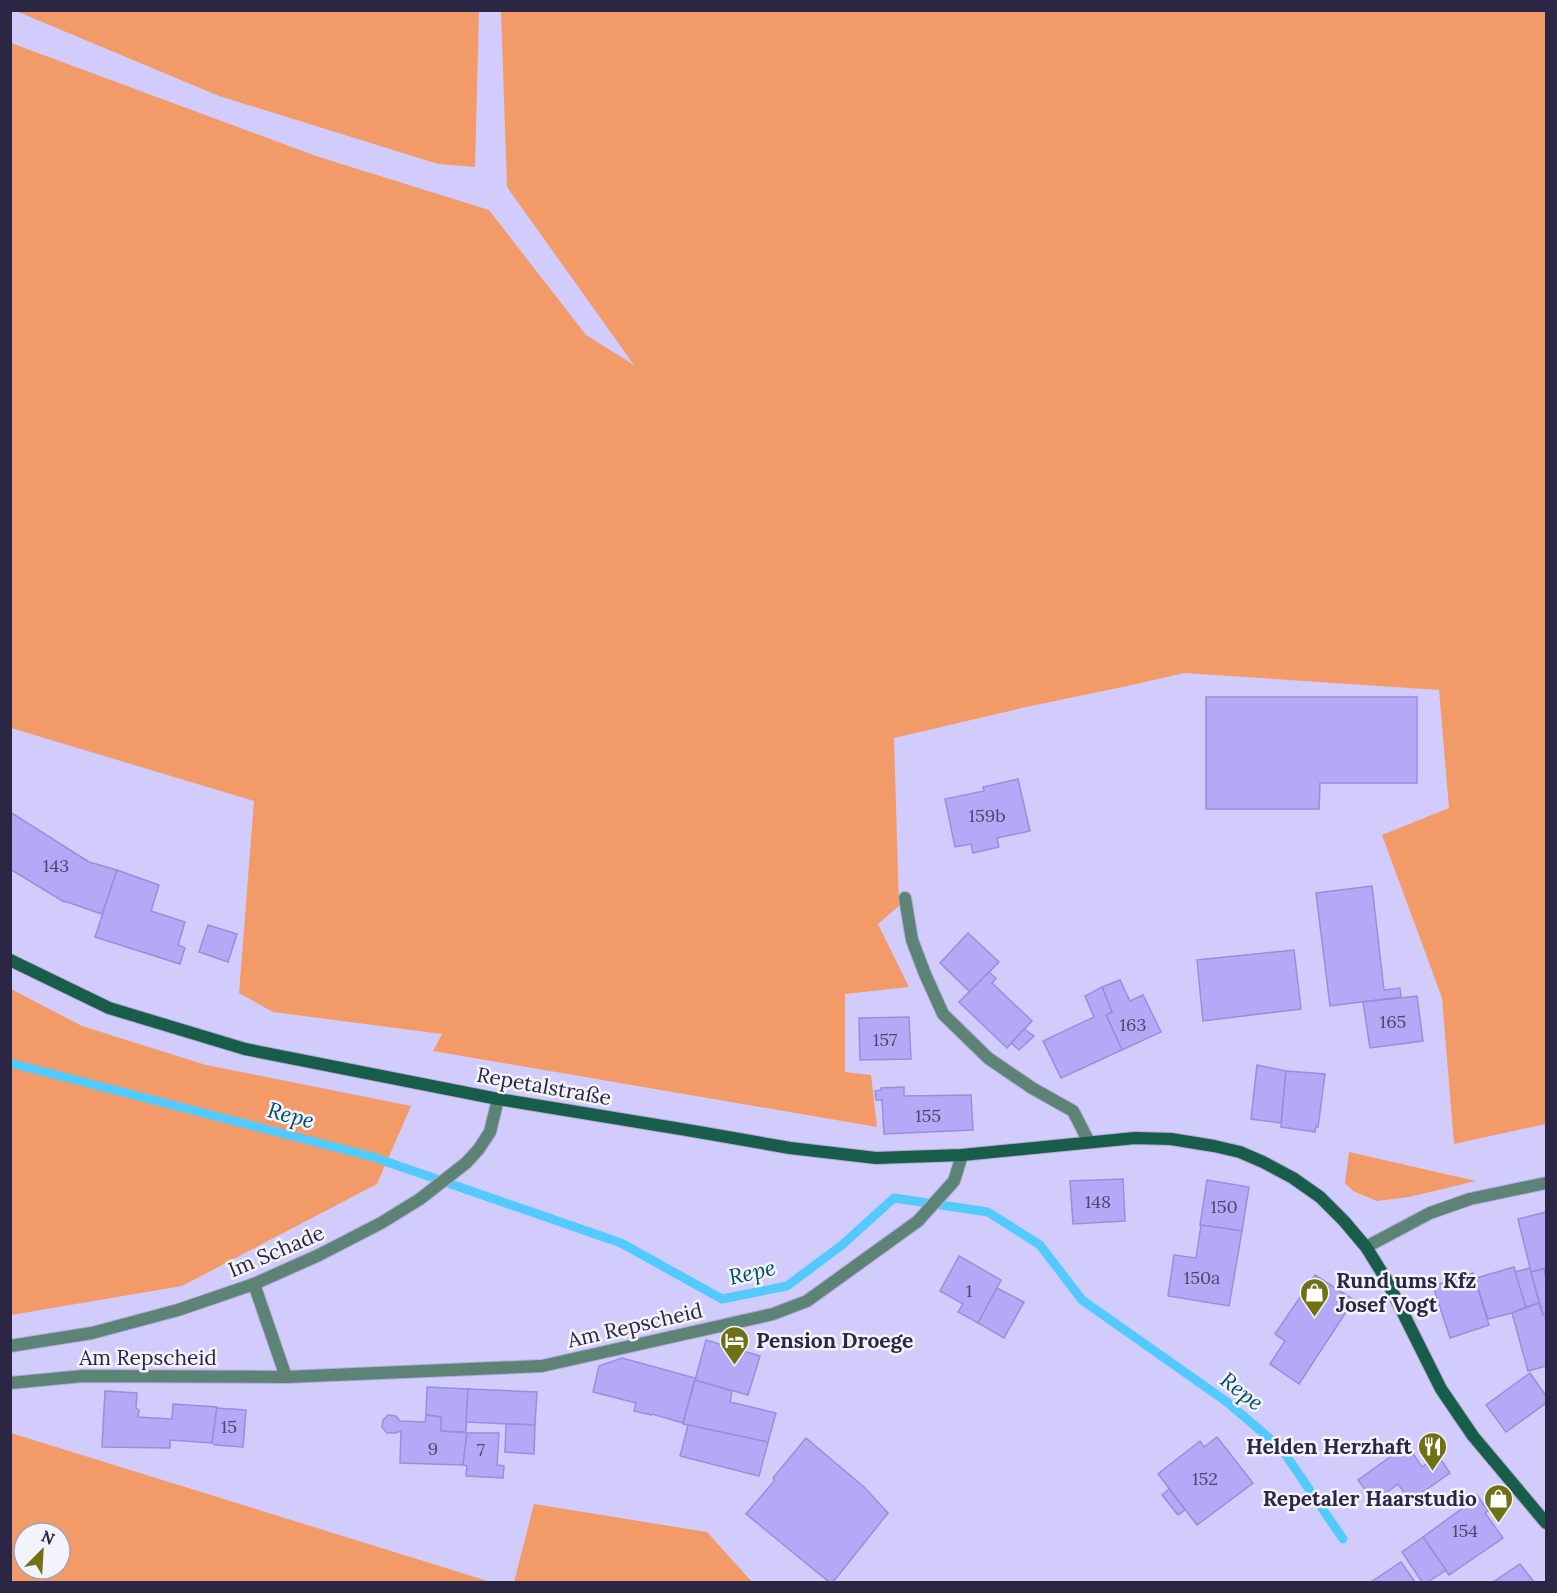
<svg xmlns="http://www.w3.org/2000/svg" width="1557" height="1593" font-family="Lora,serif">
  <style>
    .green { fill: #f29b69; fill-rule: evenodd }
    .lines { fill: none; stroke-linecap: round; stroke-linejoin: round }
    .stream { stroke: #53cafe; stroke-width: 9 }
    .building { fill: #b4a9f6; stroke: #998ed9; stroke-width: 1.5 }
    .minor-casing { stroke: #b1abd7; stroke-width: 14 }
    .tertiary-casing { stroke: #b1abd7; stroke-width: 14 }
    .secondary-casing { stroke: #b1abd7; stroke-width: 14 }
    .minor { stroke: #5c8375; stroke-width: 12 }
    .tertiary { stroke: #5c8375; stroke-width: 12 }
    .secondary { stroke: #185d49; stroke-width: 12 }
    .labels { text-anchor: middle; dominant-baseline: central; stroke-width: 5; stroke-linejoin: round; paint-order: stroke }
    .number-label { font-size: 18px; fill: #4d4770 }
    .street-label { font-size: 21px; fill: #2b2644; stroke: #f3f3fb }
    .poi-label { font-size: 21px; font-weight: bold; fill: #2b2644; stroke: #f3f3fb; text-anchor: start }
    .water-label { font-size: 22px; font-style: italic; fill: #044c65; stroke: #f3f3fb }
  </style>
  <rect width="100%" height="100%" fill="#d2ccfc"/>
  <g class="green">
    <polygon points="16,11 479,11 475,167 438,164 219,96"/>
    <polygon points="501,11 1546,11 1546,1124 1454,1144 1442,998 1382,835 1449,808 1439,690 1184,673 1132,685 1026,707 894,738 899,906 878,924 909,987 845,994 845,1072 871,1075 877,1127 433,1051 442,1034 273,1012 239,993 254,801 11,728 11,43 316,156 489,210 586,335 634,365 507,187"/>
    <polygon points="11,989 82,1026 206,1065 411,1106 377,1184 182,1286 11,1315"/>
    <polygon points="1349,1152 1476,1181 1409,1197 1377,1201 1353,1191 1345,1183"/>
    <path d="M10 1433H11L491 1582H11ZM24 1533H60V1569H24Z"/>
    <polygon points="534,1504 707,1532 752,1582 514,1582"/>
  </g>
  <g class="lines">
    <polyline class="stream" points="10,1063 373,1157 621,1243 722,1299 787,1286 842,1245 894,1198 988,1212 1040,1245 1082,1300 1227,1402 1281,1448 1343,1539"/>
  </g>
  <g class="building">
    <polygon points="1206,697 1417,697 1417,783 1320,783 1319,809 1206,809"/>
    <polygon points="1018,779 1030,831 997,838 999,847 973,853 971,844 955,847 945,799 984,791 983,787"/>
    <polygon points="10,812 89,862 117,870 102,914 64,901 64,902 10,869"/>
    <polygon points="117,870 159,885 151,911 185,922 178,945 185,948 180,964 95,937"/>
    <polygon points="1372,886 1384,990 1400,988 1401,997 1330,1006 1316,893"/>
    <polygon points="208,925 237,934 228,962 199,952"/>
    <polygon points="968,933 999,962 970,992 940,963"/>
    <polygon points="1294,950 1301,1009 1203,1021 1197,960"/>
    <polygon points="989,972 996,978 992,983 1032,1021 1007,1048 959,1002"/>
    <polygon points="1120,980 1130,1001 1143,995 1161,1032 1122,1050 1106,1015 1112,1012 1102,987"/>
    <polygon points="1102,987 1112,1012 1106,1015 1122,1050 1061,1078 1043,1041 1094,1017 1085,996"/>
    <polygon points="1417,996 1423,1041 1370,1048 1363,1002"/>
    <polygon points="909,1017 911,1059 860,1060 859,1018"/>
    <polygon points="1024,1029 1034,1036 1019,1050 1011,1043"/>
    <polygon points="1257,1065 1286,1071 1281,1123 1251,1119"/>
    <polygon points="1286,1071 1325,1074 1318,1127 1316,1126 1315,1132 1281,1127"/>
    <polygon points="904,1087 904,1096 971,1095 973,1130 884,1134 882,1100 876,1100 875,1091 881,1090 881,1088"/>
    <polygon points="1123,1179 1125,1221 1073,1224 1070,1181"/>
    <polygon points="1207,1180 1249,1187 1242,1231 1200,1225"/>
    <polygon points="1546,1212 1546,1268 1531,1272 1518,1219"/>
    <polygon points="1201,1225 1242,1231 1229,1306 1168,1296 1174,1255 1196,1258"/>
    <polygon points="959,1256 1001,1280 978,1323 958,1312 963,1304 940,1291"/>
    <polygon points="1514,1267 1526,1307 1512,1313 1488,1319 1474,1276 1475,1276 1476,1278"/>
    <polygon points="1530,1268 1539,1303 1526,1307 1515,1272"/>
    <polygon points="1544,1269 1546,1279 1546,1314 1543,1315 1531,1272"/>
    <polygon points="1473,1273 1489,1325 1450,1338 1433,1286"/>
    <polygon points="1315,1275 1354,1300 1299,1384 1270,1364 1285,1341 1275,1334"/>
    <polygon points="997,1288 1024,1302 1004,1338 978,1323"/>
    <polygon points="1539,1303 1543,1315 1546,1314 1546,1366 1528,1371 1512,1313"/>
    <polygon points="706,1340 760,1356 748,1395 695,1380"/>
    <polygon points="622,1358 695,1378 683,1423 652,1414 651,1415 634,1411 636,1403 593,1392 599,1366"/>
    <polygon points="1530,1373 1546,1396 1546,1403 1506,1432 1486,1405"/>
    <polygon points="695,1380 732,1391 730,1402 776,1413 768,1442 683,1424"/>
    <polygon points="427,1387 468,1389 466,1432 441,1431 441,1417 426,1415"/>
    <polygon points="468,1389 537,1392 535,1425 466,1422"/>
    <polygon points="105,1391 137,1393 136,1408 139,1410 138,1417 172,1419 173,1404 217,1407 212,1443 170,1440 170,1448 102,1447"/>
    <polygon points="217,1408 246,1410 243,1447 215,1445 212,1443"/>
    <polygon points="388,1415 396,1416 400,1421 425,1422 426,1415 441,1417 441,1431 467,1433 463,1465 400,1463 401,1431 395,1433 387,1433 382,1427 383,1420"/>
    <polygon points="506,1424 535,1425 534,1454 505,1452"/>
    <polygon points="688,1425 768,1442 759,1476 680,1456"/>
    <polygon points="467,1433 499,1433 497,1465 504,1466 503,1478 466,1476 467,1466 463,1465"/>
    <polygon points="1217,1437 1253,1483 1197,1525 1158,1474 1200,1441 1204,1447"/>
    <polygon points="806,1438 864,1487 888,1513 833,1582 829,1582 746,1514 775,1480 773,1478"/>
    <polygon points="1407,1445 1422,1467 1438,1455 1450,1473 1410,1501 1398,1484 1374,1502 1358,1480"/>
    <polygon points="1169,1489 1185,1510 1178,1515 1162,1495"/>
    <polygon points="1477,1495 1488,1511 1485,1513 1503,1538 1449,1575 1423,1537 1464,1507 1462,1504"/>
    <polygon points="1423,1537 1446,1570 1428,1582 1422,1582 1402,1552"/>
    <polygon points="1401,1562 1415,1582 1371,1582"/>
    <polygon points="1520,1564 1534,1582 1493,1582"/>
  </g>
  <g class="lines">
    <defs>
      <g id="minor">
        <polyline points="905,898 912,940 925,974 943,1014 988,1058 1032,1088 1073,1111 1089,1142"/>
        <polyline points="1366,1247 1430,1213 1470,1199 1546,1183"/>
        <polyline points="254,1284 286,1377 542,1366 773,1314 807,1301 918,1221 954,1181 962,1155"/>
        <polyline points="10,1383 83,1376 286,1377"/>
      </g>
      <polyline id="tertiary" points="10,1346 92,1333 178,1310 254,1284 319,1255 381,1223 420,1199 466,1163 478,1150 490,1132 498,1099"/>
      <polyline id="secondary" points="10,960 109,1008 245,1049 498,1099 687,1130 790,1148 876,1158 962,1155 1135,1138 1171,1139 1214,1146 1240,1152 1263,1162 1293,1178 1320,1197 1344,1221 1366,1247 1386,1279 1441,1389 1473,1436 1546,1523"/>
    </defs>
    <use href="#minor" class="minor-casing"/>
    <use href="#tertiary" class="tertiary-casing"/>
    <use href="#secondary" class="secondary-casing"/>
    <use href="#minor" class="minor"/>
    <use href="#tertiary" class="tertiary"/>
    <use href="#secondary" class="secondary"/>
  </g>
  <defs>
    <symbol id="shop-pin" viewBox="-11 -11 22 30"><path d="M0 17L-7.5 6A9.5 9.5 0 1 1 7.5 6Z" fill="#707014" stroke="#f3f3fb"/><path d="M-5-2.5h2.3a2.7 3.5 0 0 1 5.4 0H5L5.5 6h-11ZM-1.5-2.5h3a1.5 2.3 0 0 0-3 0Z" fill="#fff"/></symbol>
    <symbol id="hotel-pin" viewBox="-11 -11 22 30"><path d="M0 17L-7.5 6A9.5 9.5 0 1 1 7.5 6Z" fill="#707014" stroke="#f3f3fb"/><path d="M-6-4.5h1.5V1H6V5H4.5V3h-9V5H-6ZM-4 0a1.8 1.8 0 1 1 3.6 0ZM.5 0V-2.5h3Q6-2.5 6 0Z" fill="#fff"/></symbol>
    <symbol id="restaurant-pin" viewBox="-11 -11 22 30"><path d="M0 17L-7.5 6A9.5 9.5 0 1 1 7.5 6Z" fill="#707014" stroke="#f3f3fb"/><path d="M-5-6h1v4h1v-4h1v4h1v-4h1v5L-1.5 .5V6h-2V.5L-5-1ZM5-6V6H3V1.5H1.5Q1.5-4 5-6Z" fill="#fff"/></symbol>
  </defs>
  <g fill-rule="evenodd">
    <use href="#shop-pin" x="1298" y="1276" width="33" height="45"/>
    <use href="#hotel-pin" x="718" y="1324" width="33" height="45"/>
    <use href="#restaurant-pin" x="1416" y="1430" width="33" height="45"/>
    <use href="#shop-pin" x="1482" y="1482" width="33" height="45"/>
  </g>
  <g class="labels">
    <g class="number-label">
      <text x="987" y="815">159b</text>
      <text x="56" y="865">143</text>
      <text x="1393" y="1021">165</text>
      <text x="1133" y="1024">163</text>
      <text x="885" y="1039">157</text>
      <text x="928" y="1115">155</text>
      <text x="1098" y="1201">148</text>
      <text x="1224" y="1206">150</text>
      <text x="1202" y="1277">150a</text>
      <text x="969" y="1290">1</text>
      <text x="229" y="1426">15</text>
      <text x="433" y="1448">9</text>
      <text x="481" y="1449">7</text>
      <text x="1205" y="1478">152</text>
      <text x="1465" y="1530">154</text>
    </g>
    <g class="street-label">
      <text transform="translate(544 1086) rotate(10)">Repetalstraße</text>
      <text transform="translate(276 1251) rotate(-23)">Im Schade</text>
      <text transform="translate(635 1325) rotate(-13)">Am Repscheid</text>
      <text x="148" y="1357">Am Repscheid</text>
    </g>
    <g class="poi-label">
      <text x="1336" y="1280">Rund ums Kfz<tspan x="1336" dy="24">Josef Vogt</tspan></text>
      <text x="756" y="1340">Pension Droege</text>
      <text x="1412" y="1446" text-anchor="end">Helden Herzhaft</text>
      <text x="1477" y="1498" text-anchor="end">Repetaler Haarstudio</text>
    </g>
    <g class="water-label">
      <text transform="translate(291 1115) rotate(15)">Repe</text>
      <text transform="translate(752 1272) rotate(-13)">Repe</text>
      <text transform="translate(1242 1391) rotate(38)">Repe</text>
    </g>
  </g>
  <rect width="1557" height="1593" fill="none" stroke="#2b2644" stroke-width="24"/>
  <g transform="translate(42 1551) rotate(24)"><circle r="28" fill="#f3f3fb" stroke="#a3a1b2" stroke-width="1.5"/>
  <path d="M0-4.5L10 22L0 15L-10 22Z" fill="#707014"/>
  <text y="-9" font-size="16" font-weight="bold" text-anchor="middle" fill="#2b2644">N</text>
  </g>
</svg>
